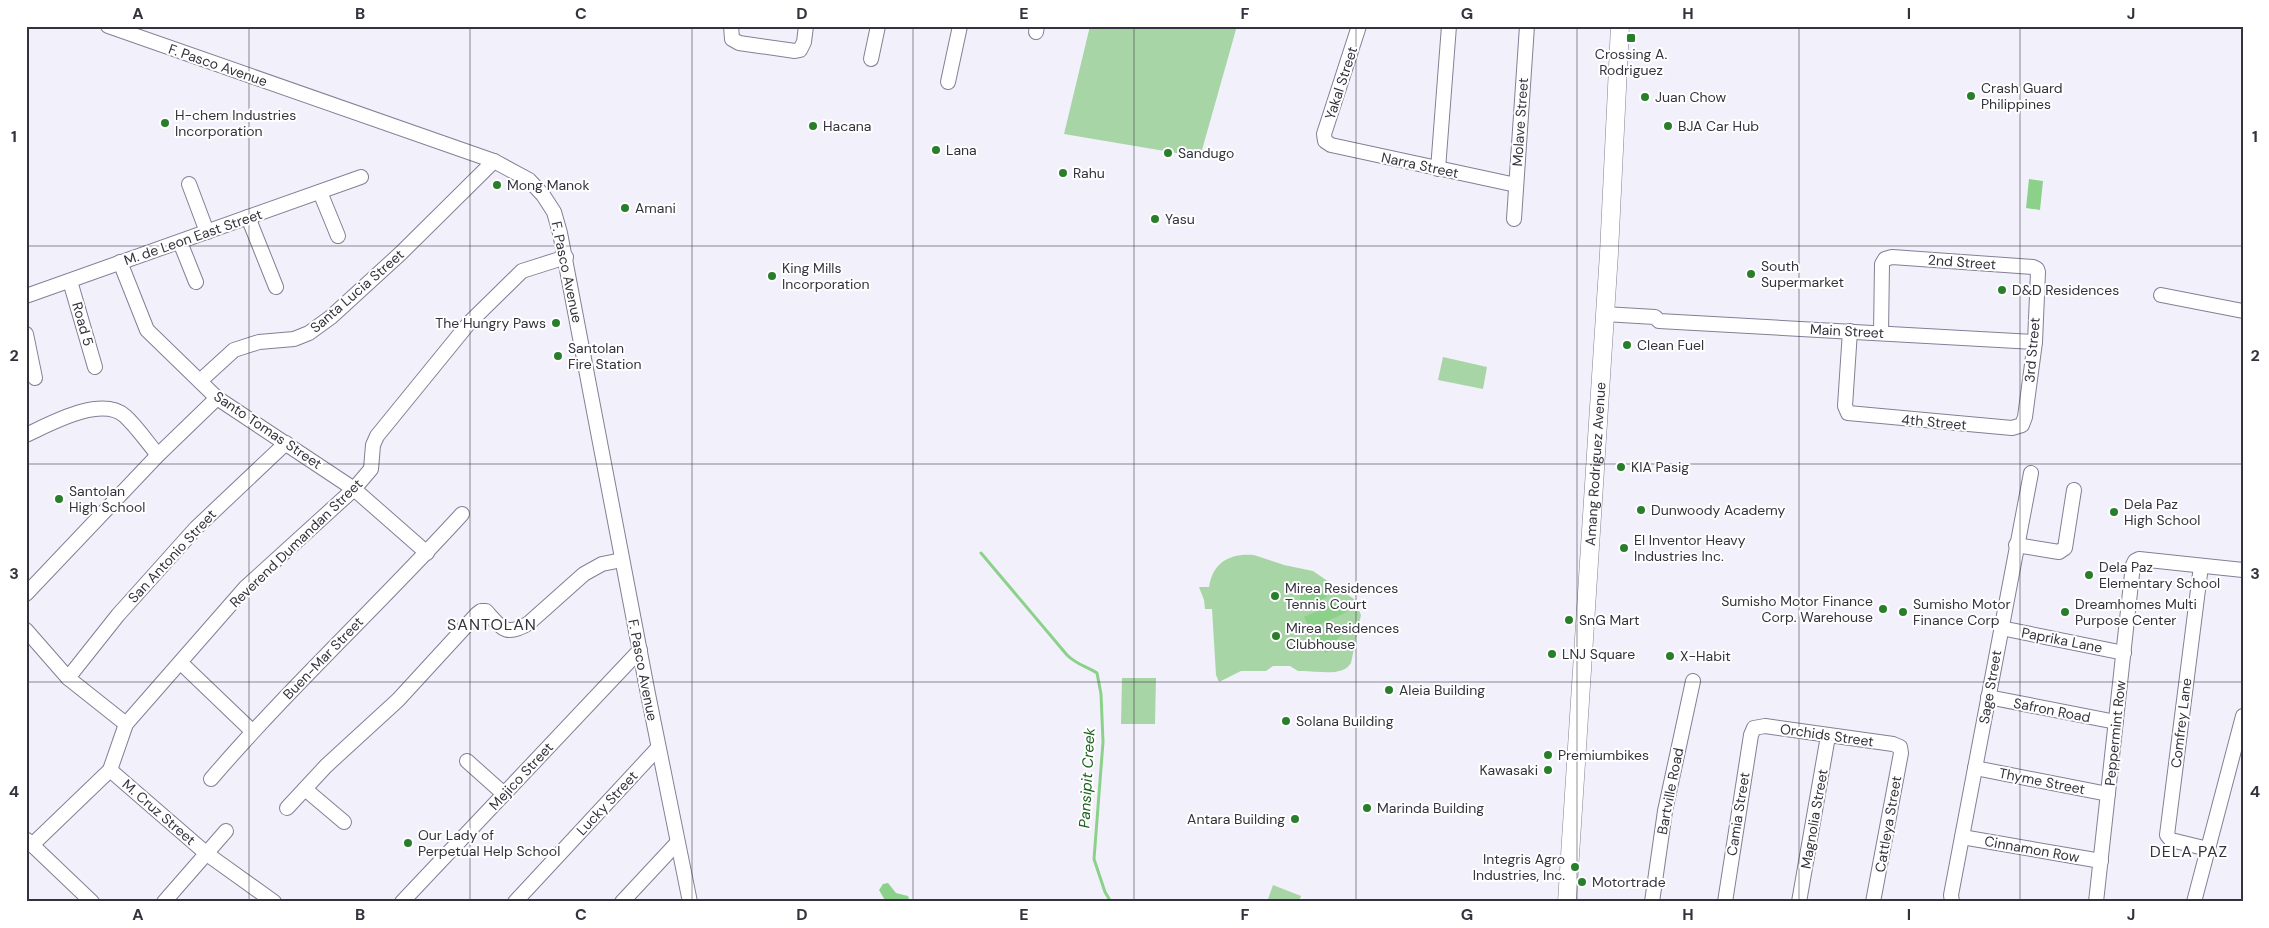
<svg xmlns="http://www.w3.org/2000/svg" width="2269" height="928" font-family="'DM Sans',sans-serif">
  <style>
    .green { fill: #a8d5a6 }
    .water { fill: #8bd189 }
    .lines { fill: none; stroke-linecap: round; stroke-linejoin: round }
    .stream { stroke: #8bd189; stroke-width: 3 }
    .minor-casing { stroke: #837f96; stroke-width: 16 }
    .major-casing { stroke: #837f96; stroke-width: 19 }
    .minor { stroke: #fff; stroke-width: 14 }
    .major { stroke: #fff; stroke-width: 18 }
    .grid { fill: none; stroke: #34323c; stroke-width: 1; stroke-opacity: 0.55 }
    .poi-dot { fill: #297e2c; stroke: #fff; stroke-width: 2 }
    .labels { text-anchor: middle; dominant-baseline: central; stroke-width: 4; stroke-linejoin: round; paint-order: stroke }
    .poi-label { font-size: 14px; fill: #34323c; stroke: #fff; text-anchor: start }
    .street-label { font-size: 14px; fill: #34323c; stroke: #fff }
    .water-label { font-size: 15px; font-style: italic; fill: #1c621e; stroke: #fff }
    .quarter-label { font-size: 16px; letter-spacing: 1px; fill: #34323c; stroke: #fff }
    .neatline { fill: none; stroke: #34323c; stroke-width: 2 }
    .grid-label { font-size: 16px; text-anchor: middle; font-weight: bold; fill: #34323c }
  </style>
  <rect width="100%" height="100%" fill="#f2f1fb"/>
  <g class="green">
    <polygon points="1090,26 1237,26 1200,157 1064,134"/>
    <polygon points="1443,357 1487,367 1483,389 1438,380"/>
    <path d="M1254 555 1284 565 1313 571 1354 599 1361 615 1351 663C1343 677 1318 671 1303 671H1298L1290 666H1273L1266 671H1241L1219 682 1216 675 1212 609H1205L1204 600 1199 587H1209C1213 562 1230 553 1254 555Z"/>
    <polygon points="1122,678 1156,678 1155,724 1121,724"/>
    <polygon points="1273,885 1301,896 1299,902 1267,902"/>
  </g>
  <g class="water">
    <polygon points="2029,179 2043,181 2040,210 2026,208"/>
    <polygon points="1300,590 1324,591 1327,597 1305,607 1300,600"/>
    <polygon points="1341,600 1347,612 1310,629 1304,617"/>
    <polygon points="1340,626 1343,633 1329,648 1330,651 1325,653 1318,636"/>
    <polygon points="888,883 896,893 908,896 910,902 886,902 879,890 883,884"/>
  </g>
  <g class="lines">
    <path class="stream" d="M981 553 1067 655C1077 665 1086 666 1097 673L1101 694 1103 742 1094 859 1105 892 1111 902"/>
    <defs>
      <g id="minor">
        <polyline points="108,26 494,161 529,180 543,195 554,212 560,233 648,694 690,902"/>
        <polyline points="731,26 732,39 739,43 795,51 800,50 804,42 806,26"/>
        <polyline points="1359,26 1324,134 1325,141 1331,145 1516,185"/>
        <polyline points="1036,32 1037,26"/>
        <polyline points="871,59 878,26"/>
        <polyline points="948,82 960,26"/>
        <polyline points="1438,169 1449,26"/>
        <polyline points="189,184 207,232"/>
        <polyline points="320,192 338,236"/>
        <polyline points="248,217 276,287"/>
        <polyline points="1514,219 1527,26"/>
        <polyline points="180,242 196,282"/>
        <polyline points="120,262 147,330 217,398 354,489 427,553"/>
        <polyline points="70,281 95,367"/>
        <polyline points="2161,295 2243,311"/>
        <polyline points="26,296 361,177"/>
        <polyline points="1604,314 1655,317 1659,321 2035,342"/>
        <polyline points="1850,331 1845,406 1848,413 2012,428 2022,425 2025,417 2035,342 2038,272 2037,269 2033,267 1892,257 1885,259 1882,264 1881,333"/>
        <polyline points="26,334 35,378"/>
        <polyline points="200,381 234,350 259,342 294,339 309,333 331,317 401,253 494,161"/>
        <path d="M26 435C50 424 101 395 125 416 137 427 147 442 158 455"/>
        <polyline points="2016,545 2059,552 2065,548 2074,490"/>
        <polyline points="2201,566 2167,835 2171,840 2208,849"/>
        <polyline points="26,594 158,455 217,398"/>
        <polyline points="2001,628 2124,653"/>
        <polyline points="26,630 68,678 126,724"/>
        <polyline points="181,663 252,731"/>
        <polyline points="68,678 118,615 196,528 286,443"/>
        <polyline points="1988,697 2116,722"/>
        <polyline points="467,761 504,794"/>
        <polyline points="1975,768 2108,794"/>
        <polyline points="110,770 207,854 274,902"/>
        <path d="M211 779C290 687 380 604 462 514"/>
        <polyline points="305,789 344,822"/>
        <path d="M287 808 326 766 398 700 477 614 481 611H486C502 629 506 637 529 623L584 574 602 564 622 560"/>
        <polyline points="1962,837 2101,861"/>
        <polyline points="27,840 92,902"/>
        <polyline points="32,845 110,770 126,724 245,588 354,489 371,469 373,445 377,436 469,323 522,271 566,257"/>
        <polyline points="164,902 226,831"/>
        <polyline points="402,902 640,650"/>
        <polyline points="515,902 658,748"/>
        <polyline points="622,902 677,843"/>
        <polyline points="1652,902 1665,811 1693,681"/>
        <polyline points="1725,902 1751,735 1754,728 1765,726 1893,744 1900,747 1901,753 1873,902"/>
        <polyline points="1799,902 1828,736"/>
        <polyline points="1952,902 1951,895 2031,473"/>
        <polyline points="2096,902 2133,565 2135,561 2139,559 2243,570"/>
        <polyline points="2194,902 2243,716"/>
      </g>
      <g id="major">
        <path id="s1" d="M1567 902 1609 253 1620 26"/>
      </g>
    </defs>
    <use href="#minor" class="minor-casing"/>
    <use href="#major" class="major-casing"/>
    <use href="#minor" class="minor"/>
    <use href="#major" class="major"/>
  </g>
  <path class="grid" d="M249 26V902M470 26V902M692 26V902M913 26V902M1134 26V902M1356 26V902M1577 26V902M1799 26V902M2020 26V902M26 246H2243M26 464H2243M26 682H2243"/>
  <g class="poi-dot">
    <rect x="1626" y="33" width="10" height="10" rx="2.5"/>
    <circle cx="1971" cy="96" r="5"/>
    <circle cx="1645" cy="97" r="5"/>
    <circle cx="165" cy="123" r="5"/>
    <circle cx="813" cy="126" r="5"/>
    <circle cx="1668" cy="126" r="5"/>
    <circle cx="936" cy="150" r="5"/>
    <circle cx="1168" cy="153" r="5"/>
    <circle cx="1063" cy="173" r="5"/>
    <circle cx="497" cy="185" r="5"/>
    <circle cx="625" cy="208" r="5"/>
    <circle cx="1155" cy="219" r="5"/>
    <circle cx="1751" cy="274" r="5"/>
    <circle cx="772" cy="276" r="5"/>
    <circle cx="2002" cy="290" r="5"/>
    <circle cx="556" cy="323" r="5"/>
    <circle cx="1627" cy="345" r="5"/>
    <circle cx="558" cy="356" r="5"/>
    <circle cx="1621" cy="467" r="5"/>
    <circle cx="59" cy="499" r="5"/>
    <circle cx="1641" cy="510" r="5"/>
    <circle cx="2114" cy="512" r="5"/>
    <circle cx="1624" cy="548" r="5"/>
    <circle cx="2089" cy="575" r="5"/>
    <circle cx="1275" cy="596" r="5"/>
    <circle cx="1883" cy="609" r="5"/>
    <circle cx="1903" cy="612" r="5"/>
    <circle cx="2065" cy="612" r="5"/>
    <circle cx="1569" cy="620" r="5"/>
    <circle cx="1276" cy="636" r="5"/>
    <circle cx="1552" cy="654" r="5"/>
    <circle cx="1670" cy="656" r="5"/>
    <circle cx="1389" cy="690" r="5"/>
    <circle cx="1286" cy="721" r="5"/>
    <circle cx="1548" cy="755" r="5"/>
    <circle cx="1548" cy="770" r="5"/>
    <circle cx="1367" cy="808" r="5"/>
    <circle cx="1295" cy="819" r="5"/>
    <circle cx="408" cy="843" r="5"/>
    <circle cx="1575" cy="867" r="5"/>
    <circle cx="1582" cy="882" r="5"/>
  </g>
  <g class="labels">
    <g class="poi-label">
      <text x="1631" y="54" text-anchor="middle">Crossing A.<tspan x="1631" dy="16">Rodriguez</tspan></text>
      <text x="1981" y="88">Crash Guard<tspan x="1981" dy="16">Philippines</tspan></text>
      <text x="1655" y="97">Juan Chow</text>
      <text x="175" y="115">H-chem Industries<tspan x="175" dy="16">Incorporation</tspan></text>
      <text x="823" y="126">Hacana</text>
      <text x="1678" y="126">BJA Car Hub</text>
      <text x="946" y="150">Lana</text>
      <text x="1178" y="153">Sandugo</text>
      <text x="1073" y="173">Rahu</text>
      <text x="507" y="185">Mong Manok</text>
      <text x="635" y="208">Amani</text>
      <text x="1165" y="219">Yasu</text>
      <text x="1761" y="266">South<tspan x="1761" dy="16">Supermarket</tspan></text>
      <text x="782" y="268">King Mills<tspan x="782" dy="16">Incorporation</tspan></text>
      <text x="2012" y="290">D&amp;D Residences</text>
      <text x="546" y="323" text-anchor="end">The Hungry Paws</text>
      <text x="1637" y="345">Clean Fuel</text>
      <text x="568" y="348">Santolan<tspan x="568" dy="16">Fire Station</tspan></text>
      <text x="1631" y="467">KIA Pasig</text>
      <text x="69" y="491">Santolan<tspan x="69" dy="16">High School</tspan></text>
      <text x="2124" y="504">Dela Paz<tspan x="2124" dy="16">High School</tspan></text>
      <text x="1651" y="510">Dunwoody Academy</text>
      <text x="1634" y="540">El Inventor Heavy<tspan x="1634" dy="16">Industries Inc.</tspan></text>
      <text x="2099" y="567">Dela Paz<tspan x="2099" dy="16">Elementary School</tspan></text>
      <text x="1285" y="588">Mirea Residences<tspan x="1285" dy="16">Tennis Court</tspan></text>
      <text x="1873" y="601" text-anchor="end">Sumisho Motor Finance<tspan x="1873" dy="16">Corp. Warehouse</tspan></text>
      <text x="1913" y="604">Sumisho Motor<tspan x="1913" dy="16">Finance Corp</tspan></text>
      <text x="2075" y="604">Dreamhomes Multi<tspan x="2075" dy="16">Purpose Center</tspan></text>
      <text x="1579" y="620">SnG Mart</text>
      <text x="1286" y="628">Mirea Residences<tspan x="1286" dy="16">Clubhouse</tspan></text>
      <text x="1562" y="654">LNJ Square</text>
      <text x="1680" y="656">X-Habit</text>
      <text x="1399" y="690">Aleia Building</text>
      <text x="1296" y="721">Solana Building</text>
      <text x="1558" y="755">Premiumbikes</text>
      <text x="1538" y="770" text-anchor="end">Kawasaki</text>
      <text x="1377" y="808">Marinda Building</text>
      <text x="1285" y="819" text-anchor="end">Antara Building</text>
      <text x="418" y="835">Our Lady of<tspan x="418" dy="16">Perpetual Help School</tspan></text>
      <text x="1565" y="859" text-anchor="end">Integris Agro<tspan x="1565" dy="16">Industries, Inc.</tspan></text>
      <text x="1592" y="882">Motortrade</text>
    </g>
    <g class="street-label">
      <text transform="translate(218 65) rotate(19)">F. Pasco Avenue</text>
      <text transform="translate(1341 83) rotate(-72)">Yakal Street</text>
      <text transform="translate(1520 122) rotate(-86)">Molave Street</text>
      <text transform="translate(1420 165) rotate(12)">Narra Street</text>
      <text transform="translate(193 237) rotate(-19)">M. de Leon East Street</text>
      <text transform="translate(1962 262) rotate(4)">2nd Street</text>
      <text transform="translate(567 272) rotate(78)">F. Pasco Avenue</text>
      <text transform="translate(357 291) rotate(-41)">Santa Lucia Street</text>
      <text transform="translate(83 324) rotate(74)">Road 5</text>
      <text transform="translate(1847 331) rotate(3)">Main Street</text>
      <text transform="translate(2032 350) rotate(-85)">3rd Street</text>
      <text transform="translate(1934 422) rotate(5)">4th Street</text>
      <text transform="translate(268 430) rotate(34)">Santo Tomas Street</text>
      <text stroke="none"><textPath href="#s1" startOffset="439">Amang Rodriguez Avenue</textPath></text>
      <text transform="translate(296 543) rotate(-44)">Reverend Dumandan Street</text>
      <text transform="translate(172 556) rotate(-47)">San Antonio Street</text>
      <text transform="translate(2062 640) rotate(11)">Paprika Lane</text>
      <text transform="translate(323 658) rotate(-46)">Buen-Mar Street</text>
      <text transform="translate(643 670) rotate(79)">F. Pasco Avenue</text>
      <text transform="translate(1990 687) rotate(-80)">Sage Street</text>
      <text transform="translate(2052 710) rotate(11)">Safron Road</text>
      <text transform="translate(2181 723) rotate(-83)">Comfrey Lane</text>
      <text transform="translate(2115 733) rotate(-84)">Peppermint Row</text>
      <text transform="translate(1827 735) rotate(8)">Orchids Street</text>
      <text transform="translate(521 776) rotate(-47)">Mejico Street</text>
      <text transform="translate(2042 781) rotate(11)">Thyme Street</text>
      <text transform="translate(1670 791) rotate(-79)">Bartville Road</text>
      <text transform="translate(607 803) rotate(-47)">Lucky Street</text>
      <text transform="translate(159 812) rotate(41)">M. Cruz Street</text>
      <text transform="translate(1738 814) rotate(-81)">Camia Street</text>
      <text transform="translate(1814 819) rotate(-80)">Magnolia Street</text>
      <text transform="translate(1888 824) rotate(-80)">Cattleya Street</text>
      <text transform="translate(2032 849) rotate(10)">Cinnamon Row</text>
    </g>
    <g class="water-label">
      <text transform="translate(1087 778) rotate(-87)">Pansipit Creek</text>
    </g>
    <g class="quarter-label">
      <text x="492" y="624">SANTOLAN</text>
      <text x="2189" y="851">DELA PAZ</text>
    </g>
  </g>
  <rect width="2269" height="928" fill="none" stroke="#ffffff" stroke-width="55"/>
  <rect x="28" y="28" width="2214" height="872" class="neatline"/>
  <g class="grid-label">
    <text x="138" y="19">A</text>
    <text x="360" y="19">B</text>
    <text x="581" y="19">C</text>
    <text x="802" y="19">D</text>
    <text x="1024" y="19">E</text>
    <text x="1245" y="19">F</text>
    <text x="1467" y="19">G</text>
    <text x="1688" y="19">H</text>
    <text x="1909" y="19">I</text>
    <text x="2131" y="19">J</text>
    <text x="14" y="142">1</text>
    <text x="2255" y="142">1</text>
    <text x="14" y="361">2</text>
    <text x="2255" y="361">2</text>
    <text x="14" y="579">3</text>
    <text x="2255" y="579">3</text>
    <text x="14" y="797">4</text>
    <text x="2255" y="797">4</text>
    <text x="138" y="920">A</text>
    <text x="360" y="920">B</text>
    <text x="581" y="920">C</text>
    <text x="802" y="920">D</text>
    <text x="1024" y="920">E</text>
    <text x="1245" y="920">F</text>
    <text x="1467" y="920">G</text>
    <text x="1688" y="920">H</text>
    <text x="1909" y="920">I</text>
    <text x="2131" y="920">J</text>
  </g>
</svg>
